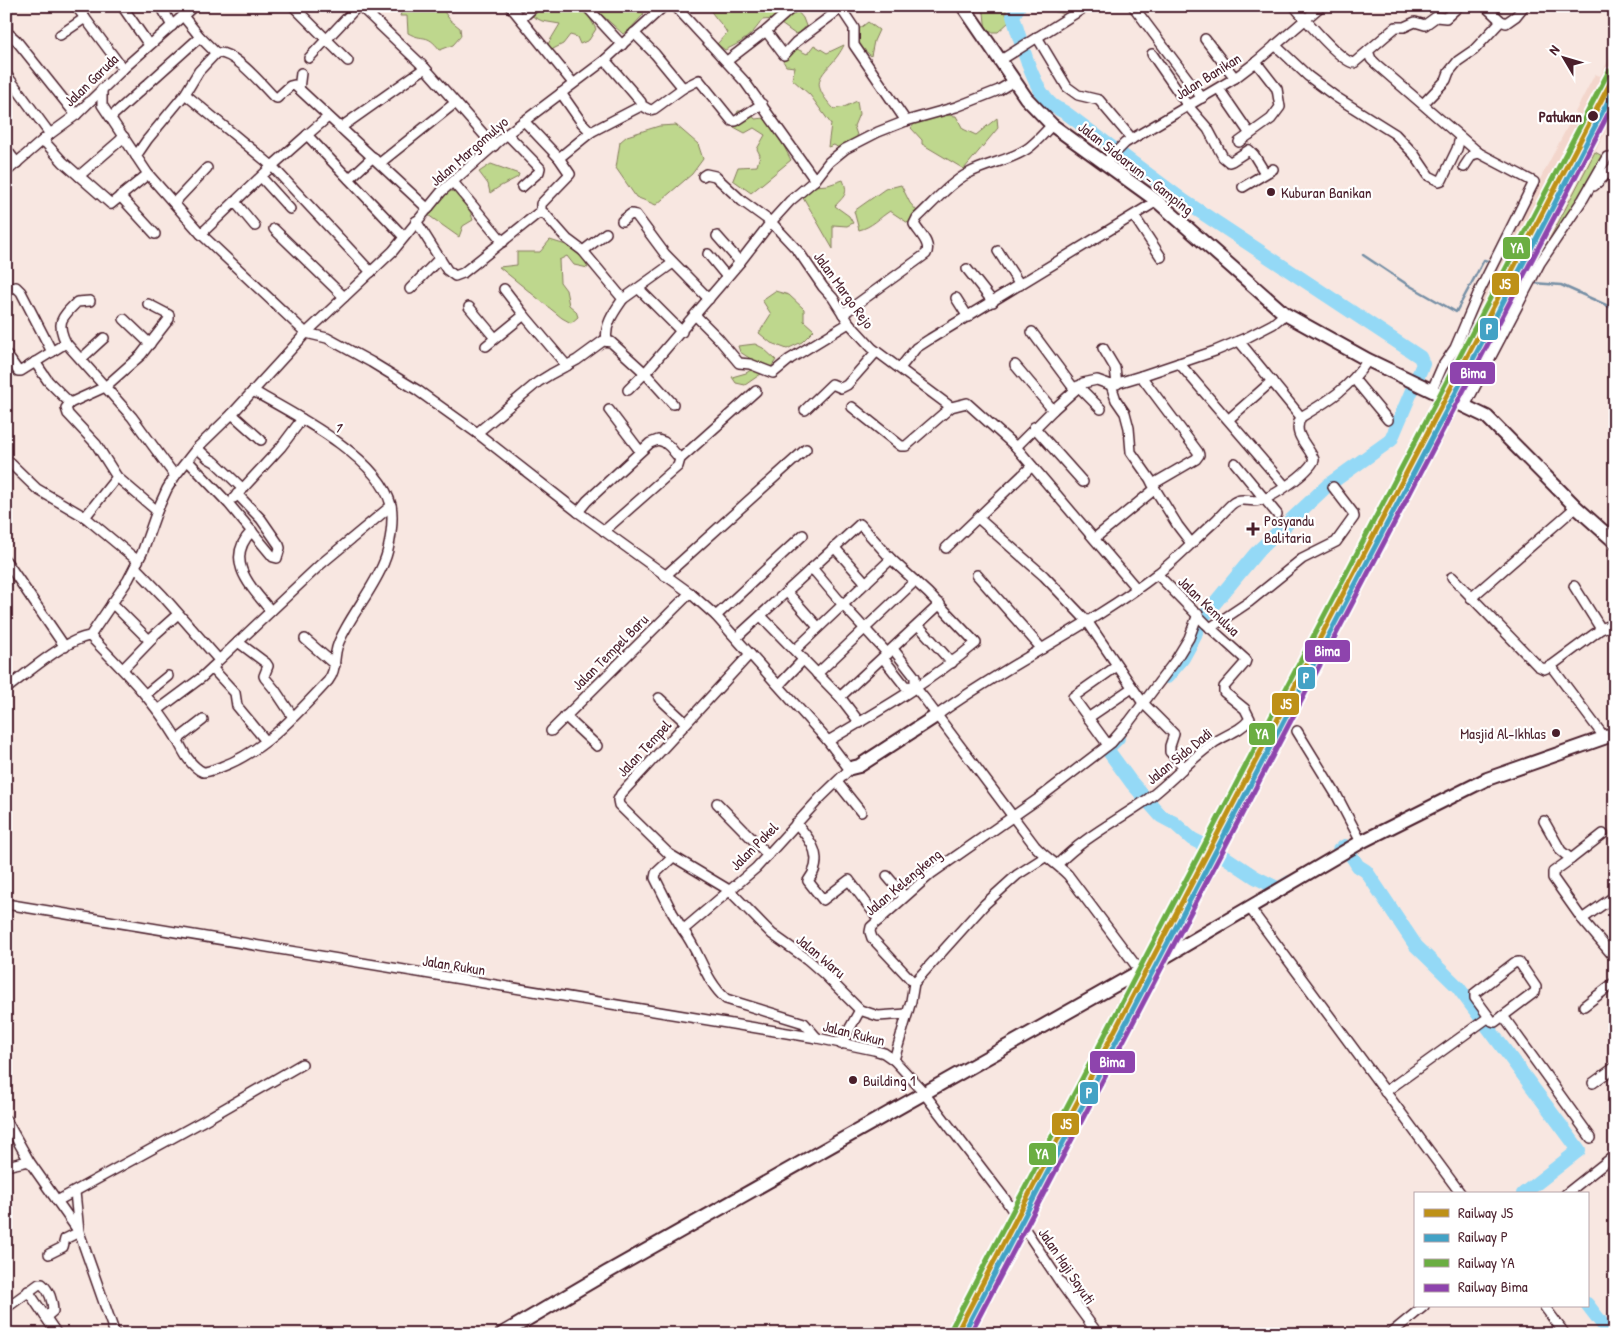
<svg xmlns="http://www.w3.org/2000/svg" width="1621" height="1340" font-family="'Patrick Hand',sans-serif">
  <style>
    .built { fill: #f3d6cc }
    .green { fill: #bed78d; stroke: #847b5c }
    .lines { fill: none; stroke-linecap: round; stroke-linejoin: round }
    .stream { stroke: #768fa5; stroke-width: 2.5 }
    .river { stroke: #94d9f6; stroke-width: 14 }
    .street-casing { stroke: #4a1f2b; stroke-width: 12 }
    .secondary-casing { stroke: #4a1f2b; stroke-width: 16 }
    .street { stroke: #fff; stroke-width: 9 }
    .secondary { stroke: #fff; stroke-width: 12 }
    .rail-1-casing { stroke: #fff; stroke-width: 9 }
    .rail-2-casing { stroke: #fff; stroke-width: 9 }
    .rail-3-casing { stroke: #fff; stroke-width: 9 }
    .rail-4-casing { stroke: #fff; stroke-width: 9 }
    .rail-1 { stroke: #be9118; stroke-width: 5 }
    .rail-2 { stroke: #43a2c5; stroke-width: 5 }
    .rail-3 { stroke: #6bae42; stroke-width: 5 }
    .rail-4 { stroke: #8e44ad; stroke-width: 5 }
    .stop-dot { fill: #4a1f2b; stroke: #fff; stroke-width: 2 }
    .labels { text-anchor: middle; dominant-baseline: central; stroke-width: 4.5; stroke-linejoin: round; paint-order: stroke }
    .street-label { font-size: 15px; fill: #4a1f2b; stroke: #fff }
    .stop-label { font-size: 15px; font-weight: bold; fill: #4a1f2b; stroke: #fff; text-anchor: end }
    .poi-label { font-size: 15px; fill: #4a1f2b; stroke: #fff; text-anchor: start }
    .line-badge { stroke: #fff; stroke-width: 2 }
    .badge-label { font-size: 14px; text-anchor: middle; font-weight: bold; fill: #fff }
  </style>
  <rect width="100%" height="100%" fill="#f8e7e1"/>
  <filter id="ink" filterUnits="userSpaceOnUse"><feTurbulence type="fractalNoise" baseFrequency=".02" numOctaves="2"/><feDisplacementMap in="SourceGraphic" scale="10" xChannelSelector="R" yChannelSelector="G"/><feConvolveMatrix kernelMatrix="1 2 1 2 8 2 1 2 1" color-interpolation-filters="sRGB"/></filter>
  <g filter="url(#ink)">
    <g class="built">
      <polygon points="1615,49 1615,114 1463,401 1439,390 1479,300 1515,227 1595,74 1600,76"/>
      <polygon points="1436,396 1459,408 1400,506 1330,645 1316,637 1389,500"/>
    </g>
    <g class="green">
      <path d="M407 6H440L450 20 460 28 461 36 453 45 440 50C426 32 424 42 408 33L407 16H400L402 10Z"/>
      <polygon points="542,6 583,6 596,29 589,40 580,44 577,37 570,35 563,44 551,50 548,44 560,24 542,21 532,16"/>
      <polygon points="592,6 639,6 644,14 629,30 623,34"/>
      <path d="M708 6H793L803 18 806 26 802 31 795 34 774 19 762 20C753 35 741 43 725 50L717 44 727 33C721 22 714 18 708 6Z"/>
      <polygon points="978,6 1006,6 1006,14 1009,22 998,32 986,32 984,13"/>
      <polygon points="1051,6 1075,6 1062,13 1051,11"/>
      <polygon points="868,22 879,30 874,41 871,56 859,45 859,29"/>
      <path d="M814 45 827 53 844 45C830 75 802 75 834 109L844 107 857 101 859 114 854 126 858 138 842 150 834 145 828 147 831 124 810 95 792 79 795 67 786 66 780 56 795 48 807 54Z"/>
      <polygon points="738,111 749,111 755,119 764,118 777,133 791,160 751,193 733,180 738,167 757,166 760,155 757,149 765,135 754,128 745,133 732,126"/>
      <polygon points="946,115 956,116 963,129 976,135 997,118 998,128 964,169 922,144 922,140 911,128 915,123"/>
      <polygon points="676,125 698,144 703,159 692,174 656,205 636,197 616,168 620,142 627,136 659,126"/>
      <polygon points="1595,152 1604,157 1581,198 1536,265"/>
      <polygon points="491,164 519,174 518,177 499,187 490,193 488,184 479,172"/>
      <path d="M843 180C849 194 844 196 835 206L849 216 853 223 847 226 833 225V249L803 197 814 186 828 185Z"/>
      <path d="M901 185 910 203 917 211 911 225 890 211C879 218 872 227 859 230L854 211 885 189Z"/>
      <path d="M449 191C464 191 469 207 473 220L463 226 459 237 428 215Z"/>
      <polygon points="550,240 566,245 582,253 588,268 574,265 567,256 559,260 560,282 566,290 569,305 576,311 578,317 571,323 562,318 499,267 517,265 517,252 540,252"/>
      <polygon points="775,291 789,295 804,309 804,321 814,330 802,342 787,349 771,343 759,333 771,314 762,300"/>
      <polygon points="755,344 763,348 776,360 771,367 745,385 736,383 732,377 746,373 754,368 754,361 740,352 738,346"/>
    </g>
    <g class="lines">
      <g class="stream">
        <polyline points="1363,255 1405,283 1456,312 1484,260 1491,262"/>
        <polyline points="1533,283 1561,285 1615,309"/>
      </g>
      <g class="river">
        <path d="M1019 6 1013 16C1021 41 1032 88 1052 105 1056 108 1061 110 1066 113L1184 201 1420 357 1423 364 1391 440 1328 485 1256 553 1200 621 1194 638 1183 658 1167 677"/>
        <polyline points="1118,738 1107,749 1131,782 1161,816 1174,823 1192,839 1206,846"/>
        <polyline points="1339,850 1345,846 1358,866 1366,871 1416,946 1458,987 1579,1150 1523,1194"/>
        <polyline points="1222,855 1255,877 1279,889 1290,882"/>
        <polyline points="1587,1304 1610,1334"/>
      </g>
      <defs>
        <g id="street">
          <polyline points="76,6 123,69"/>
          <polyline points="122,6 149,45"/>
          <polyline points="161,6 172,26"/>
          <polyline points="293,6 348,61"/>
          <polyline points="360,6 425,68 494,146"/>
          <polyline points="510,6 573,83"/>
          <polyline points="586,6 622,45"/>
          <polyline points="675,6 745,82 815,180"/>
          <polyline points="1133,6 1202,98"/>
          <path d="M1294 6C1304 18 1341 62 1354 63L1396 27H1404L1415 22 1425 25 1436 17 1446 18 1459 6"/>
          <polyline points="1485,6 1501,21 1506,23 1516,16 1524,6"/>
          <polyline points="370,15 379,6"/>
          <polyline points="521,19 535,6"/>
          <polyline points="766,31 784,55 796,42 840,9 842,10 854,28 854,45 906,121"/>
          <polyline points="7,32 16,40 76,115"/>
          <polyline points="7,32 7,6"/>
          <polyline points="634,33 655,54 683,88 699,80 732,121 736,121 762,104"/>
          <polyline points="60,35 85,18"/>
          <path d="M200 37 216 53C234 50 262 85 274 97L277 98 290 86 294 85 299 89 428 209"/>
          <polyline points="1037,37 1067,87 1078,95 1099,100 1132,139"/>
          <polyline points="1205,39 1235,78"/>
          <polyline points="1275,45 1308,76 1336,97 1395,134 1414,154 1429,176 1439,181 1442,180 1457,149 1460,138"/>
          <polyline points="1368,51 1371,59 1376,64 1479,153"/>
          <polyline points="1152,54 1188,106 1208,129 1223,157 1229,162 1232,161 1249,150 1254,155 1265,173"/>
          <polyline points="309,58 358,6"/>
          <polyline points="1001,60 1087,6"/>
          <polyline points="727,61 766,31 794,6"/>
          <polyline points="6,74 50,134"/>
          <path d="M102 89V105L148 174 201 234 306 333 327 338 371 362 417 390 477 433 578 512 690 593 716 616 750 654 828 741 847 766 851 768 820 798 756 868 683 930C700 952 705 981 726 999L804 1023 817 1038"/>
          <polyline points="299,89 301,73"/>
          <polyline points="1219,89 1250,134"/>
          <polyline points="561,93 582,123 591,132 639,107 641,102 605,60"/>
          <polyline points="185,94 272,166 371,272"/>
          <polyline points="1423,104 1446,80 1449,72 1458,61 1474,50 1501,21"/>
          <polyline points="641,105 650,110 654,109 683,88"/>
          <polyline points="111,117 200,37 183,16"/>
          <polyline points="524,121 559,158 570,174 541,204 541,212"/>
          <polyline points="340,128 425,68"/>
          <polyline points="507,134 540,168 539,172 522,187"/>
          <polyline points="307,135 328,117"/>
          <polyline points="43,140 63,162 111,204 148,174"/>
          <polyline points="1239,142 1271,119 1280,107 1277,89 1256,62"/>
          <polyline points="6,149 17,163"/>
          <polyline points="136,156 147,140 185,94 199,71 216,53"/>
          <polyline points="559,158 591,132"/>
          <polyline points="380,163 455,103"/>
          <polyline points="1105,163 1125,143 1235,78 1256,62 1321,6"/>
          <polyline points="6,172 50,134 76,115 123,69 194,6"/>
          <polyline points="79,176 124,137"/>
          <polyline points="703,176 706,174 715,176 742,201 771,222 799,252 823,287 833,298 849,323 872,348 951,407"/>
          <polyline points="261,177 290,209"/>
          <polyline points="349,179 373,157"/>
          <polyline points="453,182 503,242"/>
          <polyline points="1594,186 1615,166"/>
          <polyline points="1243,187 1273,169"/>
          <polyline points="120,196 155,234"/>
          <polyline points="235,202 255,226"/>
          <polyline points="174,203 207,168"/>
          <polyline points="1134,216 1161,257"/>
          <path d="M416 221 447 270 455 276 463 273 537 214 544 213 567 239 583 251 623 299C614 312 604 325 607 341"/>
          <polyline points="622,221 631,214 636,215 665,254 709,299"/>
          <polyline points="274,229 344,297"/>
          <polyline points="201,234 272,166 307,135 404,237"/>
          <polyline points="717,236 740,262"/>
          <polyline points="583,251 606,233"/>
          <polyline points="998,251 1020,285"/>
          <polyline points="708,254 727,277"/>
          <polyline points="967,269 993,302"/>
          <polyline points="6,289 16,287 21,292 52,352"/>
          <polyline points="410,289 440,258"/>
          <polyline points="504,289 524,315 567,366"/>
          <polyline points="639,289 682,332"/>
          <polyline points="956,298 968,317"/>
          <polyline points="623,299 673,263"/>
          <polyline points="469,307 495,338"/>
          <path d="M843 314 926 254C932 244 919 233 914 224L917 218C932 204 951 182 969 173 987 163 1009 161 1027 149 1036 143 1044 133 1052 125"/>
          <polyline points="695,315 718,338 739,363 750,364 773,373 790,359 849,323"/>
          <polyline points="124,319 150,344"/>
          <polyline points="1032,332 1075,390"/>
          <polyline points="1239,341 1301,417"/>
          <path d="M66 343C56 322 61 318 77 302L90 301"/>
          <polyline points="486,346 524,315"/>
          <polyline points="1103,348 1115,368 1117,384"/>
          <polyline points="6,354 11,361 6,366"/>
          <polyline points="81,359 104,338"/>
          <polyline points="11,361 18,371 21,371 66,343 132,417 175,476"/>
          <polyline points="35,362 48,381 70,403"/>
          <polyline points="1179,363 1285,486"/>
          <polyline points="1015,365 1053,410"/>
          <polyline points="900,368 916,348 930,339 1157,201"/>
          <polyline points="1141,376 1198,452 1199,455 1196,459 1153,484"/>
          <polyline points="1354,379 1388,420"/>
          <polyline points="1078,386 1101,409"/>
          <polyline points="628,390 645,373 673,404"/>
          <polyline points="1432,390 1442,367 1455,348 1478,294 1534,182 1479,153 1472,155 1464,167"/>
          <polyline points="1465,406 1540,263 1583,199 1607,157"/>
          <polyline points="852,407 901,446 906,446 951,407 967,403 1016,447 1136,588"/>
          <polyline points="609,410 640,451"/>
          <polyline points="805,410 832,384 841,388 847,385 876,352"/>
          <polyline points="232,414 261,440"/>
          <polyline points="1229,419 1272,381"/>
          <polyline points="1034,427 1083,482"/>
          <polyline points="477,433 538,382 551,374 577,360 603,341 611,342 645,373 740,262 771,222 790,201 815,180 829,162 845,149 878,132 906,121 956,107 999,90 1014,81"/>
          <polyline points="1016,447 1053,410 1083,383 1097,380 1111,385 1141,376 1215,351 1248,337 1273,324 1285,314"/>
          <polyline points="197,448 208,458 215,462 243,489"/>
          <polyline points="6,459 37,489 85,517 138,561"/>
          <polyline points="188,461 229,504 273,557 277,558 280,548 279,545 261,519 237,494"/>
          <polyline points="1235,463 1277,514"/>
          <polyline points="117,477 157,511"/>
          <polyline points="1155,489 1178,526 1191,543"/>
          <polyline points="234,498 281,447 302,419"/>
          <polyline points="578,512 587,501 650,443 658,440 664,442 670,447 680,459"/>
          <polyline points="85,517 117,477 96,444 68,414 66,408 70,403 105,387 141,355 169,319 169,315 148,304"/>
          <polyline points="978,518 1044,576 1087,621 1143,703 1174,734 1170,746 1170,752 1184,767"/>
          <path d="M252 531C223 560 251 587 271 611"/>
          <polyline points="604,531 678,466 680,459 756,391"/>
          <polyline points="1095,538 1155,489 1150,479 1131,452 1129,428 1125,413 1116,400 1111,385"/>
          <polyline points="834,547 866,583"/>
          <polyline points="946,548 1032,466"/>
          <polyline points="6,561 65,647"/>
          <polyline points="135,567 163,596 219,660 321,564 391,506"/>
          <polyline points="812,568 843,605 888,654"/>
          <polyline points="977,575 1042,649"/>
          <polyline points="665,576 806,449"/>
          <polyline points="1452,577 1538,666 1544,669 1551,666 1605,738"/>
          <polyline points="1574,586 1601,629"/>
          <polyline points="787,592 818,627"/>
          <polyline points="1471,598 1576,507"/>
          <polyline points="112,603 146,637 150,639 178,614"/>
          <polyline points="716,616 803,535"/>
          <polyline points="761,616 840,697 860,723"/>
          <polyline points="918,625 952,663"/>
          <polyline points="1210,628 1249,602 1302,559 1336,542 1354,517 1353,513 1333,487"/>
          <path d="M90 636C122 669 153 699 177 739 183 751 190 766 203 772 209 772 215 769 221 767 265 751 297 714 328 681 335 672 334 664 336 652 337 645 342 635 346 628 358 606 375 585 384 562 390 548 394 520 391 505 379 457 294 414 253 391"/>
          <path d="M736 638 860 524 891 559 928 593 976 643C931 681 879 711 828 741"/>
          <polyline points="305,639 335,665"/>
          <polyline points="238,642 266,663 268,666 264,676 265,678 275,690 293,717"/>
          <path d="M893 649 915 677V687L924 698 1035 846C1045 857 1057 864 1068 875L1140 971"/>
          <polyline points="795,650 891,559"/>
          <polyline points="750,654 621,794 618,800 619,805 669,854 729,890 772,934 807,959 823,973 860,1010 878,1016 907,1014"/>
          <polyline points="883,658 905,686 915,687"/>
          <polyline points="1551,666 1601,629 1611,625 1615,627"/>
          <polyline points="212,668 235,693 237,706 266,741"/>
          <polyline points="123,669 153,638"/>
          <polyline points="817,674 915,581"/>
          <polyline points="779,685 804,659"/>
          <path d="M6 689C26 674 66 639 90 636L128 580 142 553 157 511 167 489 175 476 197 448 232 414 306 333 393 251 442 191 507 134 605 60 664 6"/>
          <polyline points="146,694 168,676"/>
          <polyline points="840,697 940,604"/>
          <polyline points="659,698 686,723"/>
          <polyline points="158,710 201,678 216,664"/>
          <polyline points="565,716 597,746"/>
          <path d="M936 716C1007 664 1087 628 1157 574 1177 559 1194 540 1213 523 1220 517 1225 510 1232 504 1241 496 1249 503 1260 500 1274 497 1308 473 1314 460 1309 445 1291 435 1301 417 1330 400 1349 388 1368 360"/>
          <polyline points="1088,718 1132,688"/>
          <polyline points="551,731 690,593"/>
          <polyline points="1297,731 1337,796 1361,842"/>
          <polyline points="177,740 203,720"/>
          <polyline points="1108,745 1073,697 1117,666"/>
          <polyline points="837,782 861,812"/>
          <polyline points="717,803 768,855"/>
          <polyline points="1544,821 1561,851 1571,859 1553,872 1553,878 1582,919 1615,958"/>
          <path d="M796 823C812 841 825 859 808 881L823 900 849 880 879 920"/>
          <polyline points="673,857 656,873 655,878 672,912 683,930"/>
          <polyline points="1571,859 1603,834"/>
          <path d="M1058 864C1084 837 1117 821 1148 799 1171 782 1191 758 1215 742 1228 734 1240 731 1250 719L1245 709 1224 692V687L1245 663 1246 660 1206 624 1157 574"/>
          <polyline points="887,876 904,896"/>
          <polyline points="6,904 817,1038 874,1050 884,1053 894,1060 920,1088 1005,1199 1062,1285 1098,1334"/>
          <polyline points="1249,907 1461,1194"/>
          <polyline points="1582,919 1615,896"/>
          <polygon points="1519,962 1536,987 1535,992 1495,1022 1492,1021 1475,998 1475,993 1514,963"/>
          <polyline points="914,983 872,938 870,932 871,927 932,873 1038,799 1111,743 1129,722 1175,661 1189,638 1198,614"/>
          <polyline points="1584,1006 1615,982"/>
          <polyline points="1503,1016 1591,1138"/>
          <polyline points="841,1044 860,1010"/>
          <polyline points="894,1060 911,1001 914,983 985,904 1017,875 1045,857"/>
          <polyline points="1593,1083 1615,1067"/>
          <polyline points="1385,1092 1489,1017"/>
          <polyline points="6,1120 29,1161 79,1232 115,1334"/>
          <polyline points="6,1166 29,1161"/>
          <polyline points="1566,1194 1615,1155"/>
          <polyline points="57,1201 203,1121 302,1064"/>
          <polyline points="49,1254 63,1247 65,1239 79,1232 75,1192"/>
          <polyline points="28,1291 57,1334"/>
          <polyline points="1544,1306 1565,1334"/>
          <path d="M6 1308 39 1284H42C49 1290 53 1301 53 1311L46 1317"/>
          <polyline points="1390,1334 1424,1306"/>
        </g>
        <g id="secondary">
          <polyline points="963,6 1026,98 1052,125 1157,201 1285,314 1368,360 1487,417 1576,507 1615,542"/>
          <polyline points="851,768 859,766 936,716"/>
          <polyline points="502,1334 606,1273 1158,961 1361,842 1487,779 1615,734"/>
        </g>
      </defs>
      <use href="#street" class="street-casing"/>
      <use href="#secondary" class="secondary-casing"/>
      <use href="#street" class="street"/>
      <use href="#secondary" class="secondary"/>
      <defs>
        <polyline id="rail-1" points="956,1334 1615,74"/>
        <polyline id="rail-2" points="963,1334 1615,88"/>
        <polyline id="rail-3" points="950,1331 1609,71"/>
        <polyline id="rail-4" points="970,1334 1615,101"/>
      </defs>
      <use href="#rail-1" class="rail-1-casing"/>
      <use href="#rail-2" class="rail-2-casing"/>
      <use href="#rail-3" class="rail-3-casing"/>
      <use href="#rail-4" class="rail-4-casing"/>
      <use href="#rail-1" class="rail-1"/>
      <use href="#rail-2" class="rail-2"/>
      <use href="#rail-3" class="rail-3"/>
      <use href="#rail-4" class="rail-4"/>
    </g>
  </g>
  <g class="stop-dot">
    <circle cx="1593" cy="116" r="6"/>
    <circle cx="1271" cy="192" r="5"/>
    <path d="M1250.5 521.5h5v5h5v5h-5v5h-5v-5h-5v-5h5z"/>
    <circle cx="1556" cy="733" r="5"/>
    <circle cx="853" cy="1080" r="5"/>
  </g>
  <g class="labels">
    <g class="street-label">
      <text transform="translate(1208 76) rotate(-32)">Jalan Banikan</text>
      <text transform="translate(91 80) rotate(-44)">Jalan Garuda</text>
      <text transform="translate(469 151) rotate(-41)">Jalan Margomulyo</text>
      <text transform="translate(1136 168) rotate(38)">Jalan Sidoarum - Gamping</text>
      <text transform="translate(844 290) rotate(54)">Jalan Margo Rejo</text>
      <text transform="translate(339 427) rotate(33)">1</text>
      <text transform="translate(1209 606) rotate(44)">Jalan Kemulwa</text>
      <text transform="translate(610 652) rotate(-45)">Jalan Tempel Baru</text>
      <text transform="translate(644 748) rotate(-47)">Jalan Tempel</text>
      <text transform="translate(1179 756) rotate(-39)">Jalan Sido Dadi</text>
      <text transform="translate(754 846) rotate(-45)">Jalan Pakel</text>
      <text transform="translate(903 882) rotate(-40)">Jalan Kelengkeng</text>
      <text transform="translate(821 956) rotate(40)">Jalan Waru</text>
      <text transform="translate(454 965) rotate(9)">Jalan Rukun</text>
      <text transform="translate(854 1033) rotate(14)">Jalan Rukun</text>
      <text transform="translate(1067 1266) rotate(56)">Jalan Haji Sayuti</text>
    </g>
    <g class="stop-label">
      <text x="1582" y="116">Patukan</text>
    </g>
    <g class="poi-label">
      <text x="1281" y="192">Kuburan Banikan</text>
      <text x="1264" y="520">Posyandu<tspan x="1264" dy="17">Balitaria</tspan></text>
      <text x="1546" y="733" text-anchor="end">Masjid Al-Ikhlas</text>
      <text x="863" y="1080">Building 1</text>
    </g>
  </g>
  <g class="line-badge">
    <rect x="1502" y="236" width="29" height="24" rx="5" fill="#6bae42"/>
    <rect x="1491" y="272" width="29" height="24" rx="5" fill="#be9118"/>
    <rect x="1479" y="317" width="20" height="24" rx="5" fill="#43a2c5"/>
    <rect x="1449" y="361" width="47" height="24" rx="5" fill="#8e44ad"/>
    <rect x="1304" y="639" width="47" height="24" rx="5" fill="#8e44ad"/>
    <rect x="1297" y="666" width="19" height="24" rx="5" fill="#43a2c5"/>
    <rect x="1271" y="692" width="29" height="24" rx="5" fill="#be9118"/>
    <rect x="1248" y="722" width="28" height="24" rx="5" fill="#6bae42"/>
    <rect x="1089" y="1050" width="47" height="24" rx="5" fill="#8e44ad"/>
    <rect x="1079" y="1081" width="20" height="24" rx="5" fill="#43a2c5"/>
    <rect x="1051" y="1112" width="29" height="24" rx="5" fill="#be9118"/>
    <rect x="1028" y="1142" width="29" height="24" rx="5" fill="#6bae42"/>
  </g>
  <g class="badge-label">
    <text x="1517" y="253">YA</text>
    <text x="1505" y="289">JS</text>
    <text x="1489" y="334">P</text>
    <text x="1473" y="378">Bima</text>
    <text x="1327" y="656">Bima</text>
    <text x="1306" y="683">P</text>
    <text x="1286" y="709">JS</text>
    <text x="1262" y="739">YA</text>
    <text x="1112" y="1067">Bima</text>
    <text x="1089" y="1098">P</text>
    <text x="1066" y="1129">JS</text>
    <text x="1042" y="1159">YA</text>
  </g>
  <rect width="1621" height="1340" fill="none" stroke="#fff" stroke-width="25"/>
  <rect x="12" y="12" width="1596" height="1315" fill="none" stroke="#4a1f2b" stroke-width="2" filter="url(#ink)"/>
  <rect x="1414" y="1192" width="175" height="115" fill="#ffffff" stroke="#b7a5aa"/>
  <rect x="1424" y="1209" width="25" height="8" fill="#be9118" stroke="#b7a5aa"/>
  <text x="1458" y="1218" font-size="15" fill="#4a1f2b">Railway JS</text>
  <rect x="1424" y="1234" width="25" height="8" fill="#43a2c5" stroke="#b7a5aa"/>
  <text x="1458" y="1242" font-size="15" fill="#4a1f2b">Railway P</text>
  <rect x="1424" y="1259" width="25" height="8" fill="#6bae42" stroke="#b7a5aa"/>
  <text x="1458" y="1268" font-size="15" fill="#4a1f2b">Railway YA</text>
  <rect x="1424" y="1284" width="25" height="8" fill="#8e44ad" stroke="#b7a5aa"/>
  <text x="1458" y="1292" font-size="15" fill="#4a1f2b">Railway Bima</text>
  <g transform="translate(1564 58) rotate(308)" stroke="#ffffff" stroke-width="4" paint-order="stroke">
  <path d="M0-4L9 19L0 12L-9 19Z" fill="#4a1f2b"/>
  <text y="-8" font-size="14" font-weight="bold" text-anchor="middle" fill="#4a1f2b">N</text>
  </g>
</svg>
